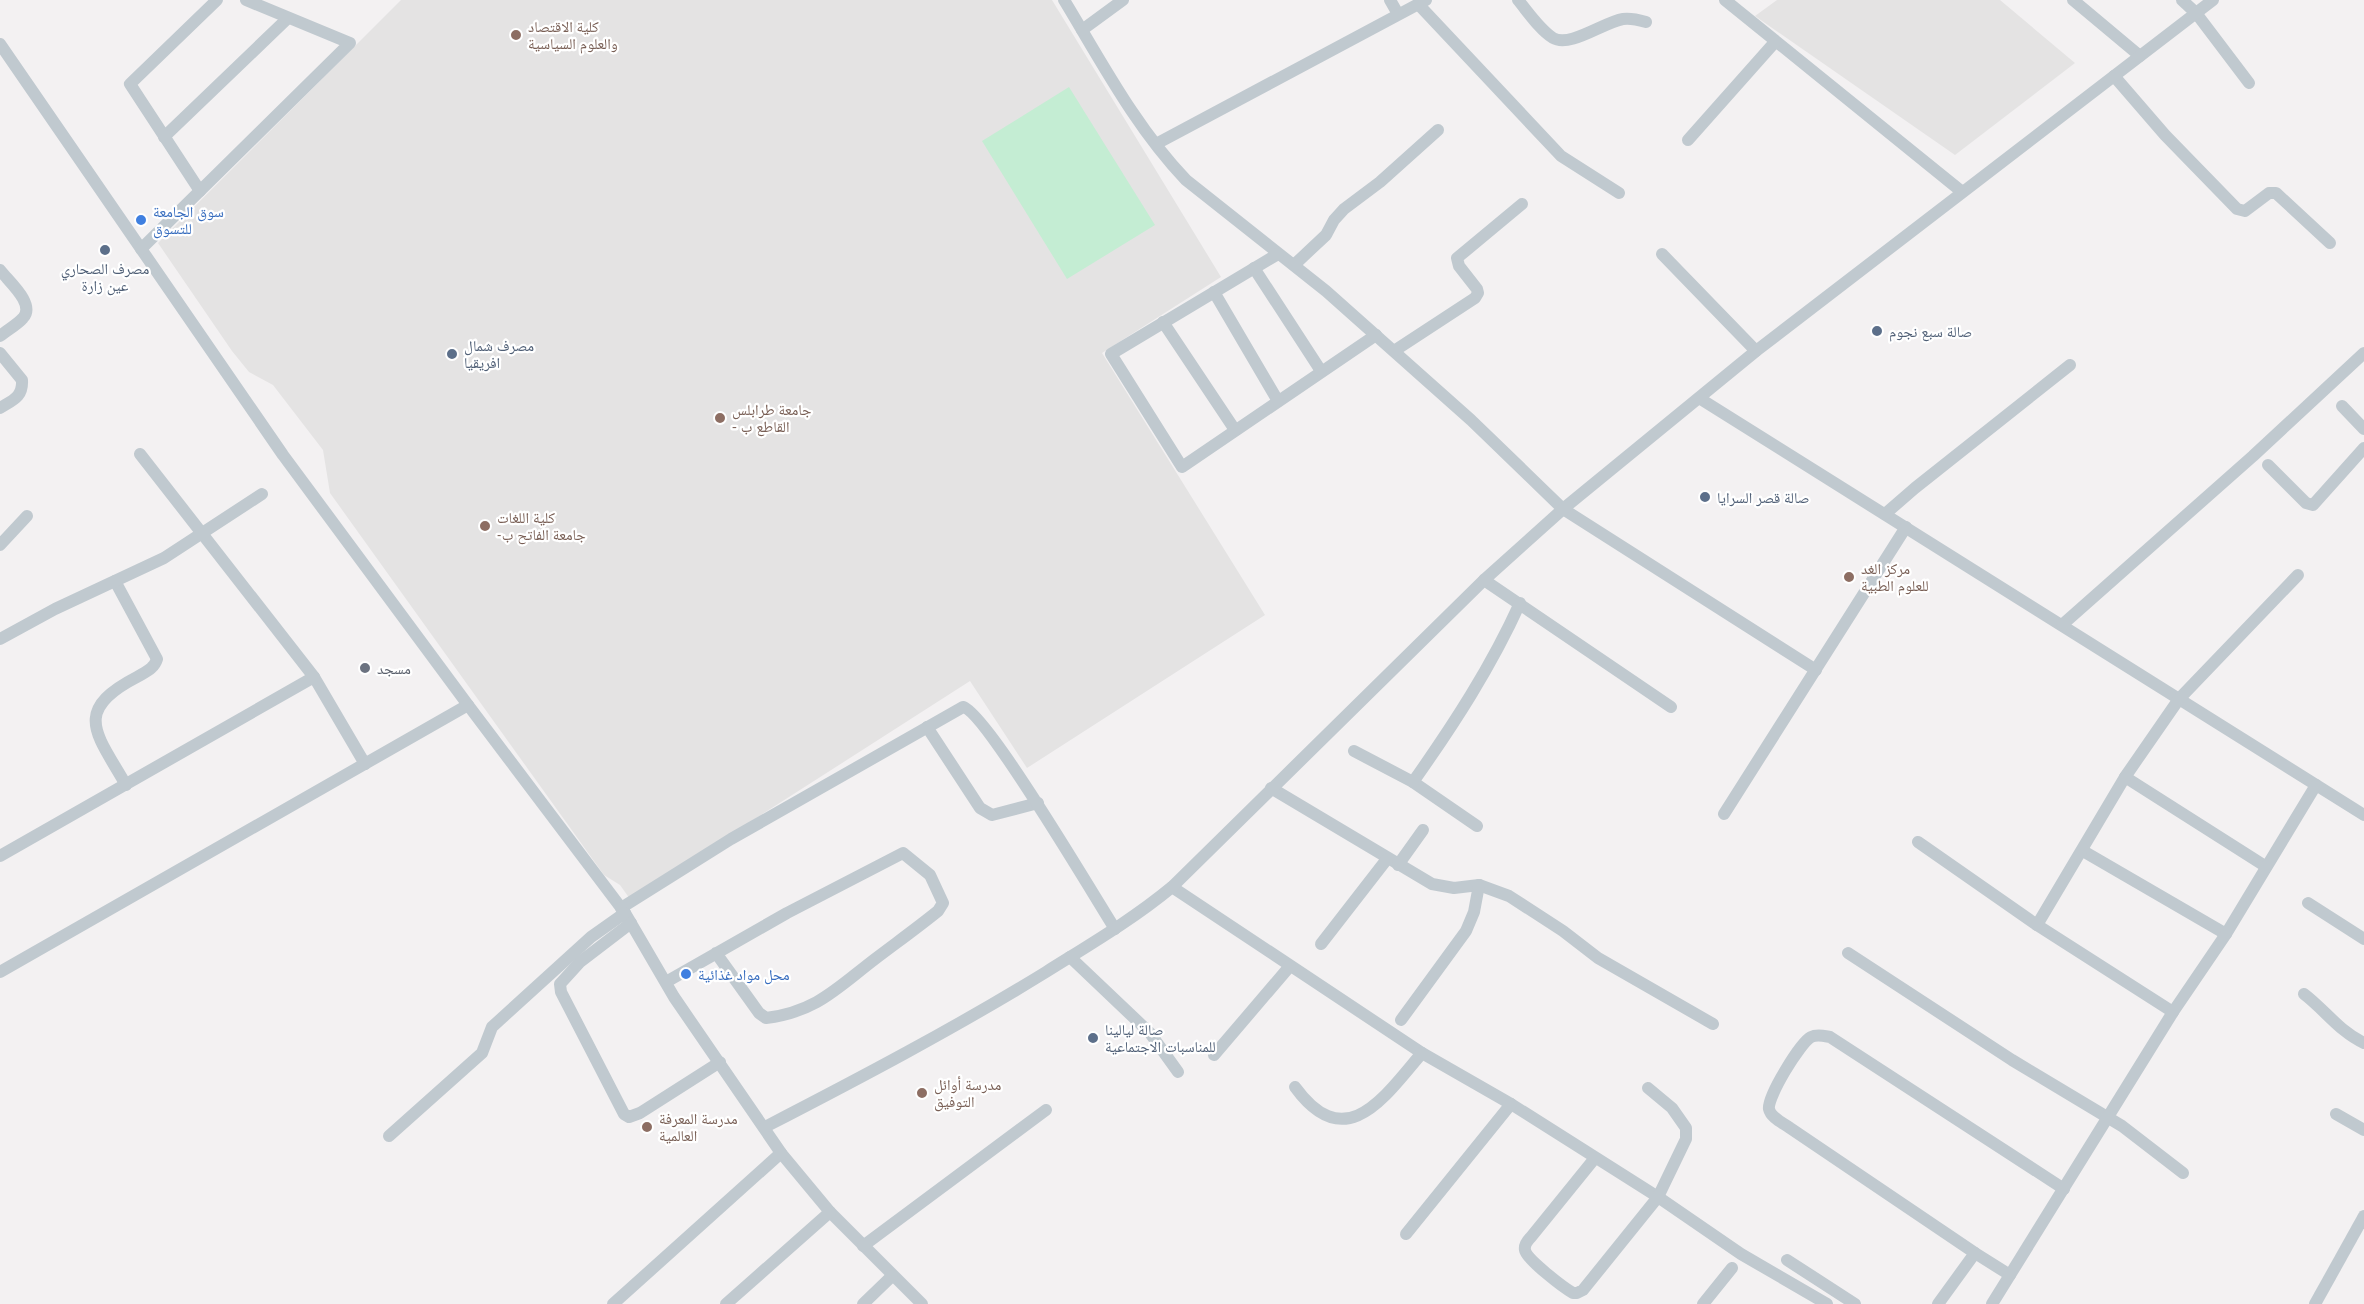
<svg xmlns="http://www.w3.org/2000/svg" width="2364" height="1304" font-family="'Open Sans','Noto Naskh Arabic',sans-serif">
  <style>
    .education { fill: #e4e3e3 }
    .green { fill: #c4edd3 }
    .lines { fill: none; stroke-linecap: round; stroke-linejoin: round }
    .minor { stroke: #c0c9cf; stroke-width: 12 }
    .education-dot { fill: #8d6e63; stroke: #fff; stroke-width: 2 }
    .shop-dot { fill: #3f7fe0; stroke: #fff; stroke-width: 2 }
    .service-dot { fill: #5c6f8a; stroke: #fff; stroke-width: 2 }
    .worship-dot { fill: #6b7280; stroke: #fff; stroke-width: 2 }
    .labels { text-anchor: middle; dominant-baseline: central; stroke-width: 4.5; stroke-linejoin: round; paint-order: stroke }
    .education-label { font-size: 15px; fill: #785e54; stroke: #fff; text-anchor: start }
    .shop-label { font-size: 15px; fill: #366cbe; stroke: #fff; text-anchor: start }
    .service-label { font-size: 15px; fill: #4e5e75; stroke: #fff; text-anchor: start }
    .worship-label { font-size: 15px; fill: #5b616d; stroke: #fff; text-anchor: start }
  </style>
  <rect width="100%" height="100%" fill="#f3f1f2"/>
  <g class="education">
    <polygon points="401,0 1052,0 1221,277 1102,353 1265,615 1027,768 970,681 630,899 620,885 604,875 330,493 323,450 273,385 249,372 232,351 158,243"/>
    <polygon points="1777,0 2000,0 2075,63 1955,155 1755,16"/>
  </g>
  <polygon class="green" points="1069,87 1155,225 1067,279 982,141"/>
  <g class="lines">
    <g class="minor">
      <path d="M1064 0C1101 61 1136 128 1186 180L1326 291 1471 420 1563 509 1816 670"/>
      <polyline points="1390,0 1398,14"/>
      <path d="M1518 0C1528 12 1540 30 1553 38 1570 48 1604 22 1623 19 1630 18 1639 20 1646 22"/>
      <polyline points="1725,0 1961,191"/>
      <polyline points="2073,0 2140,56"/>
      <polyline points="2182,0 2196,13 2249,83"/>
      <polyline points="1418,4 1561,156 1619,193"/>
      <polyline points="1082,30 1123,0"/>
      <polyline points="0,44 283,455 468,705 625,913 674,997 781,1153 830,1212 922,1304"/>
      <polyline points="2114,76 2165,135 2237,209 2245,211 2269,193 2276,193 2330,243"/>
      <polyline points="164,137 288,18"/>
      <polyline points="1688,140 1775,42"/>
      <polyline points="1156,144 1426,0"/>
      <polyline points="200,191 130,84 217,0"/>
      <polyline points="141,249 350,43 246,0"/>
      <polyline points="1278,254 1111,354 1182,467 1376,335"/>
      <polyline points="1662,254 1756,351"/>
      <polyline points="1294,265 1326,235 1334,220 1344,209 1380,182 1438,130"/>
      <polyline points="1254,268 1321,371"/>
      <path d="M0 270C8 281 36 304 23 318 17 325 7 330 0 336"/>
      <polyline points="1214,292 1278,401"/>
      <polyline points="1163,322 1235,430"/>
      <polyline points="1394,351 1475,298 1478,293 1477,289 1459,266 1457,258 1522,204"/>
      <path d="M0 353 22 380C23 397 13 400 0 408"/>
      <polyline points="1699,398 2364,815"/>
      <polyline points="2342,406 2364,429"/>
      <polyline points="140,454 314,677 365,764"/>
      <polyline points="2268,465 2306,503 2313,505 2364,448"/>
      <polyline points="1885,514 1915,488 2070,365"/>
      <polyline points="0,545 27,516"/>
      <polyline points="1484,580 1671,707"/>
      <path d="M115 581 157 659C154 669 145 672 137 677 71 711 97 734 126 785"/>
      <polyline points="2062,625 2253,456 2364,353"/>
      <polyline points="0,639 55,609 164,558 262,494"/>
      <polyline points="927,727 980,808 992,815 1038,803"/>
      <polyline points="1354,751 1413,782 1477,826"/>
      <polyline points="2125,777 2265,866"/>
      <path d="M1413 782C1454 724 1491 667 1520 603"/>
      <polyline points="1271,788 1432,884 1454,888 1479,885 1509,896 1563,931 1598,958 1713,1024"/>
      <polyline points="1724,814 1906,527"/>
      <polyline points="1918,842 2037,925 2173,1012"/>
      <polyline points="2083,851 2226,934"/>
      <polyline points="0,856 314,677"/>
      <polyline points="1398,865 1423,830"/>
      <polyline points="1172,887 1422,1053 1511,1104 1658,1197 1741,1254 1827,1304"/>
      <polyline points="2308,903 2364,939"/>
      <path d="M621 908 731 839 963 707C985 711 1096 899 1115 929"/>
      <polyline points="631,923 580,962 560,984 561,992 624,1114 629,1117 640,1113 720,1062"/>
      <polyline points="2037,925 2125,777 2179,699 2298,575"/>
      <polyline points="1321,944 1387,859"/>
      <polyline points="1848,953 2012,1060 2122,1126 2183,1173"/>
      <polyline points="1070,957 1150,1033 1178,1072"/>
      <polyline points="0,972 468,705"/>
      <path d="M666 982 787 913 903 853 930 875 943 903 938 911C917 928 896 943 875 959 837 988 816 1012 766 1018L759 1013 716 953"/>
      <path d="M2304 994C2325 1010 2340 1032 2364 1043"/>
      <polyline points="1401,1020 1466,931 1474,912 1479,885"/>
      <polyline points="1214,1055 1290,966"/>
      <path d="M1295 1087C1346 1157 1385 1096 1422 1053"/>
      <polyline points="2336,1114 2364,1130"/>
      <path d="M765 1127C860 1078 955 1028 1046 972 1089 945 1132 920 1172 887L1484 580 1563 509 1756 351 2213 0"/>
      <polyline points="389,1136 482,1053 492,1027 591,937 625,913"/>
      <path d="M1595 1158 1531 1237C1528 1240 1524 1245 1525 1250 1526 1259 1564 1288 1573 1293H1577L1583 1290 1658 1197 1686 1139V1128L1672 1108 1648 1088"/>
      <polyline points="1406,1234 1511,1104"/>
      <polyline points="863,1246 1046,1110"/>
      <polyline points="1975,1253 2010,1275"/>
      <polyline points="1787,1260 1855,1304"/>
      <polyline points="613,1304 781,1153"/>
      <polyline points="726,1304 830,1212"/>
      <polyline points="863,1304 892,1276"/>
      <polyline points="1703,1304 1732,1268"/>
      <path d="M1938 1304 1975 1253 1790 1128C1783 1123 1771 1118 1769 1109 1767 1097 1800 1043 1811 1037 1817 1034 1824 1036 1830 1037L2064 1189"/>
      <polyline points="1992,1304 2173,1012 2226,934 2316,785"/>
      <polyline points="2315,1304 2364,1216"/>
    </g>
  </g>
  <g class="education-dot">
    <circle cx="516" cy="35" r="6"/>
    <circle cx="720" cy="418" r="6"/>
    <circle cx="485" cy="526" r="6"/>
    <circle cx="1849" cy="577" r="6"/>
    <circle cx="922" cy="1093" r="6"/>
    <circle cx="647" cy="1127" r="6"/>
  </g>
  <g class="shop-dot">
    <circle cx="141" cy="220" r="6"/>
    <circle cx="686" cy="974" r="6"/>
  </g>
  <g class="service-dot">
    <circle cx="105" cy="250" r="6"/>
    <circle cx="1877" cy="331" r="6"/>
    <circle cx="452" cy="354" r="6"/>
    <circle cx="1705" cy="497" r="6"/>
    <circle cx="1093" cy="1038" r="6"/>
  </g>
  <circle class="worship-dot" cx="365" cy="668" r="6"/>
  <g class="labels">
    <g class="education-label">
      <text x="528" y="26">كلية الاقتصاد<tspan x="528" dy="17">والعلوم السياسية</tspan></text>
      <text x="732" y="409">جامعة طرابلس<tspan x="732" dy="17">- القاطع ب</tspan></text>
      <text x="497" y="517">كلية اللغات<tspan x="497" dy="17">-جامعة الفاتح ب</tspan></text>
      <text x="1861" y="568">مركز الغد<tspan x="1861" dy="17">للعلوم الطبية</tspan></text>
      <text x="934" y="1084">مدرسة أوائل<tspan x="934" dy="17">التوفيق</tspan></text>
      <text x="659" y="1118">مدرسة المعرفة<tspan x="659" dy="17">العالمية</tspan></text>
    </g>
    <g class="shop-label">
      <text x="153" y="211">سوق الجامعة<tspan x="153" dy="17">للتسوق</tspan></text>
      <text x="698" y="974">محل مواد غذائية</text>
    </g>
    <g class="service-label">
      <text x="105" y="268" text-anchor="middle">مصرف الصحاري<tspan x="105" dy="17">عين زارة</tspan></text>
      <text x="1889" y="331">صالة سبع نجوم</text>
      <text x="464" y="345">مصرف شمال<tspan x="464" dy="17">افريقيا</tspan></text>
      <text x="1717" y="497">صالة قصر السرايا</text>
      <text x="1105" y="1029">صالة ليالينا<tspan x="1105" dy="17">للمناسبات الاجتماعية</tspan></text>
    </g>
    <g class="worship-label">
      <text x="377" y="668">مسجد</text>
    </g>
  </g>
</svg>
